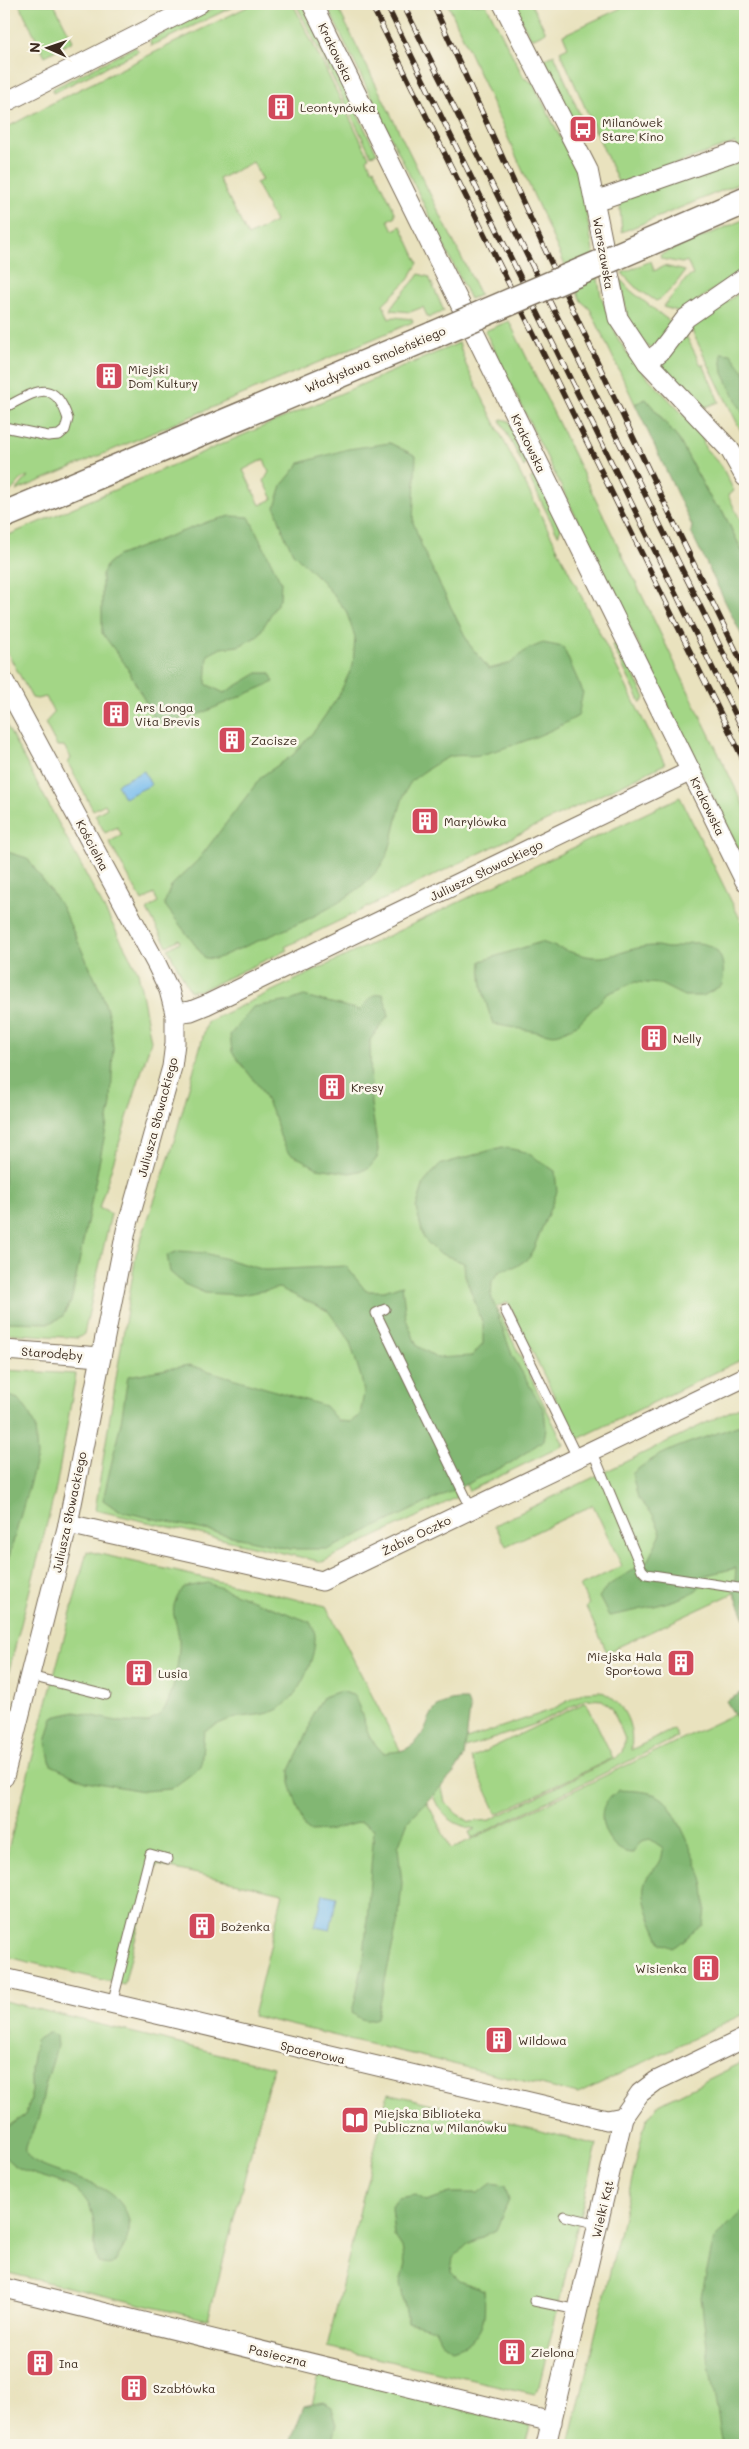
<svg xmlns="http://www.w3.org/2000/svg" width="749" height="2449" font-family="Mali,sans-serif">
  <style>
    .green { fill: #a3d686; stroke: #6f8052; fill-rule: evenodd }
    .forest { fill: #82b773; stroke: #5e7048 }
    .water { fill: #77bced; stroke: #597386 }
    .lines { fill: none; stroke-linecap: round; stroke-linejoin: round }
    .lane-casing { stroke: #786a56; stroke-width: 11 }
    .street-casing { stroke: #786a56; stroke-width: 21 }
    .secondary-casing { stroke: #786a56; stroke-width: 29 }
    .lane { stroke: #fff; stroke-width: 9 }
    .street { stroke: #fff; stroke-width: 19 }
    .secondary { stroke: #fff; stroke-width: 26 }
    .rail-casing { stroke: #3b2a1e; stroke-width: 5.5 }
    .rail { stroke: #fbf7ec; stroke-width: 4; stroke-dasharray: 11; stroke-linecap: butt }
    .secondary-bridge-casing { stroke: #786a56; stroke-width: 29; stroke-linecap: butt }
    .secondary-bridge { stroke: #fff; stroke-width: 26 }
    .labels { text-anchor: middle; dominant-baseline: central; stroke-width: 5; stroke-linejoin: round; paint-order: stroke }
    .street-label { font-size: 12px; fill: #3b2a1e; stroke: #fbf7ec }
    .poi-label { font-size: 12px; fill: #3b2a1e; stroke: #fbf7ec; text-anchor: start }
  </style>
  <rect width="100%" height="100%" fill="#fbf7ec"/>
  <filter id="ink" filterUnits="userSpaceOnUse"><feTurbulence type="fractalNoise" baseFrequency=".02" numOctaves="2"/><feDisplacementMap in="SourceGraphic" scale="10" xChannelSelector="R" yChannelSelector="G"/><feConvolveMatrix kernelMatrix="1 2 1 2 8 2 1 2 1" color-interpolation-filters="sRGB"/></filter>
  <filter id="wash" filterUnits="userSpaceOnUse"><feTurbulence type="fractalNoise" baseFrequency=".0096" numOctaves="4" result="noise"/><feDisplacementMap in="SourceGraphic" scale="20" xChannelSelector="R" yChannelSelector="G"/><feGaussianBlur stdDeviation="1.12" result="paint"/><feColorMatrix in="noise" values="0 0 0 0 0 0 0 0 0 0 0 0 0 0 0 0 0 1.4 0 .05"/><feComposite in="paint" operator="in"/></filter>
  <g filter="url(#wash)">
    <rect width="100%" height="100%" fill="#e9e2be"/>
    <g class="green">
      <polygon points="19,4 54,4 73,41 45,56"/>
      <polygon points="222,4 239,4 151,46 150,40"/>
      <path d="M253 4H293L369 157 367 159 372 169 374 168 395 212V216L388 220 393 230 401 226 418 263 408 280 383 304 389 319 394 317 412 319 413 322 16 491 28 476C17 479 15 492 4 495V129L60 99ZM253 162 262 180 256 183 275 222 248 236 219 179Z"/>
      <polygon points="296,4 302,4 377,153 371,155"/>
      <polygon points="326,4 336,4 480,295 470,299"/>
      <polygon points="448,4 486,4 524,78 533,83 580,177 601,296 617,337 632,361 701,433 705,448 722,467 734,491 728,495 745,530 745,557 722,510 713,503 679,440 646,399 635,404 590,309 581,301"/>
      <polygon points="513,4 531,4 546,32 534,38 530,37"/>
      <polygon points="630,4 745,4 745,181 622,232 620,209 622,198 743,154 734,143 619,184 560,51 568,47 563,35"/>
      <polygon points="135,47 139,51 53,93 52,89"/>
      <polygon points="554,54 583,122 575,126 542,61"/>
      <polygon points="745,219 745,268 681,312 663,307 688,277 693,275 687,261 682,263 661,259 660,255"/>
      <path d="M651 261 654 271 664 266 685 271C680 279 664 299 656 301L635 287 622 273Z"/>
      <path d="M419 274 429 277 444 311 428 318 423 307 410 312 391 310C394 300 412 285 419 274Z"/>
      <polygon points="620,279 631,291 673,324 652,348 648,347 628,320"/>
      <polygon points="745,289 745,439 690,327"/>
      <polygon points="509,321 745,808 745,862 485,331"/>
      <polygon points="682,328 701,365 703,364 719,402 702,408 664,368 664,360"/>
      <path d="M459 343 466 365 665 764 289 945 285 947 287 950 202 990 190 991 168 949 180 942 179 939 167 946 147 910 158 902 154 894 142 901 109 842 122 835 117 827 105 833 95 815 107 808 105 804 93 810 68 763 71 758 64 746H57L45 723 54 713 46 697 37 699 32 698 4 646V537ZM264 459 269 472 264 481 273 499 260 505 243 470Z"/>
      <polygon points="502,419 509,421 528,460 524,467 500,420"/>
      <polygon points="533,477 537,477 561,528 558,535 530,479"/>
      <polygon points="618,644 645,698 641,703 612,645"/>
      <polygon points="4,721 138,972 151,1041 99,1208 111,1214 84,1334 78,1338 4,1333"/>
      <polygon points="680,797 745,929 745,1358 576,1440 508,1302 496,1307 564,1445 469,1491 387,1323 364,1306 458,1497 322,1562 95,1510 136,1254 171,1152 207,1022"/>
      <polygon points="4,1370 76,1374 56,1488 4,1690"/>
      <polygon points="745,1404 745,1617 734,1593 607,1652 586,1607 589,1605 580,1586 622,1566 593,1505 506,1546 495,1525"/>
      <polygon points="87,1551 326,1606 451,1849 745,1709 745,2013 578,2094 253,2016 283,1893 157,1865 156,1868 153,1868 124,1985 4,1956 4,1865"/>
      <path d="M600 1691C623 1701 635 1725 631 1750L674 1729 678 1737 472 1838 469 1832 475 1829C452 1825 438 1814 432 1791L455 1743 551 1710 584 1692ZM587 1699 602 1700 612 1708 625 1739 622 1752 617 1757 490 1820 470 1822 457 1814 445 1802 441 1784 457 1751 533 1725Z"/>
      <polygon points="586,1702 613,1758 497,1814 471,1758"/>
      <polygon points="4,2001 273,2067 208,2320 4,2272"/>
      <polygon points="745,2061 745,2445 569,2445 646,2120 659,2104"/>
      <polygon points="388,2093 597,2145 538,2390 535,2394 327,2347"/>
      <polygon points="319,2374 531,2426 526,2445 303,2445"/>
    </g>
    <g class="forest">
      <polygon points="721,353 731,354 745,373 745,418 723,373"/>
      <polygon points="646,399 679,440 713,503 722,510 745,557 745,642 691,532 692,526 635,404"/>
      <path d="M390 443 416 456 413 522 424 552 469 644 489 669 511 663 526 650 543 643 563 647 583 692 578 716C548 734 514 746 480 755 470 757 458 754 449 757 441 760 421 773 414 779 397 793 396 845 382 864 351 910 265 936 216 959L205 958 164 904 171 886 198 860 262 776 293 755 315 730 338 697 353 665 355 637 346 611 322 581 293 553 284 534 275 507 282 485 300 463 348 449Z"/>
      <polygon points="231,516 249,517 281,582 280,599 258,636 239,646 221,648 208,655 206,684 224,693 258,673 270,673 274,682 202,713 164,725 155,720 125,664 102,633 102,575 107,564 117,556 210,521"/>
      <polygon points="4,851 27,858 62,907 102,994 110,1020 113,1048 111,1104 71,1302 62,1317 50,1323 4,1322"/>
      <path d="M541 942C557 947 576 955 593 957 613 959 632 946 653 946 659 945 665 949 672 948 678 947 684 944 690 943 719 941 727 960 722 985L703 996H684L660 984 635 982 607 994 577 1025 554 1035 493 1024C486 1003 479 984 481 961Z"/>
      <polygon points="383,994 389,1015 370,1040 371,1104 378,1149 377,1158 368,1169 350,1173 317,1168 288,1152 280,1136 275,1118 260,1088 232,1052 230,1035 253,1007 290,1001 304,996 359,1010 374,995"/>
      <polygon points="502,1147 526,1152 555,1171 557,1192 530,1257 517,1266 501,1270 492,1281 491,1296 512,1355 544,1410 546,1428 544,1440 509,1464 329,1549 290,1549 119,1511 103,1500 121,1422 128,1376 189,1365 325,1406 338,1421 350,1422 360,1415 364,1393 361,1377 349,1339 328,1311 279,1288 240,1295 205,1293 184,1284 170,1272 167,1255 179,1251 205,1253 265,1270 346,1266 366,1291 384,1291 402,1285 406,1319 417,1346 438,1358 472,1356 483,1344 483,1324 465,1276 464,1263 437,1252 424,1239 416,1208 424,1183 439,1165"/>
      <polygon points="4,1394 18,1399 28,1411 35,1427 37,1457 4,1575"/>
      <path d="M745 1425V1619L734 1592 736 1568 706 1575C703 1579 700 1588 695 1591 682 1601 627 1613 609 1616L599 1597 609 1585 648 1560 661 1533 653 1515 638 1498 632 1474C661 1448 701 1440 737 1426Z"/>
      <path d="M208 1583 310 1622C312 1626 315 1631 315 1636 316 1659 297 1703 274 1711 262 1716 249 1715 236 1718 225 1720 214 1726 204 1731L201 1767 171 1789 143 1791 86 1781 51 1765 46 1742 53 1717 75 1712 121 1722 148 1723C153 1719 160 1715 163 1711 174 1696 180 1657 179 1639 176 1614 166 1611 184 1587Z"/>
      <path d="M341 1691 355 1696 370 1738 383 1753C390 1752 400 1752 406 1749 438 1733 417 1698 467 1700L470 1710 464 1757 454 1773 408 1821 398 1847 402 1883 399 1915 377 2018C366 2022 361 2020 352 2013L364 1959 374 1829 361 1822 327 1831 311 1832 304 1827 290 1783V1770L309 1730 312 1715 323 1697Z"/>
      <polygon points="745,1691 745,1723 739,1722 726,1701"/>
      <path d="M619 1790C633 1791 653 1790 664 1800 677 1812 701 1869 704 1887 706 1900 705 1912 703 1925 691 1932 684 1942 673 1948L661 1943C655 1926 636 1895 647 1878 656 1865 662 1866 663 1848L650 1839 641 1841 633 1853C611 1854 593 1819 607 1801 610 1797 615 1794 619 1790Z"/>
      <path d="M50 2032 56 2036 57 2046C54 2058 50 2070 46 2082 42 2098 41 2115 34 2130 30 2139 23 2145 27 2155 33 2170 97 2179 115 2197 133 2215 133 2231 121 2252 113 2264 114 2267 98 2263 92 2247 97 2230 92 2213 83 2180 44 2181 19 2168 14 2166 8 2160 4 2156V2129L25 2115 31 2099V2068L36 2040Z"/>
      <path d="M492 2183 505 2185 509 2200 496 2230 468 2244 453 2258 451 2272 460 2281 484 2290C486 2319 485 2340 452 2349L441 2341 435 2329 408 2322 400 2283 405 2264 402 2247 394 2235 391 2208 398 2198 416 2195 426 2201 450 2193H479Z"/>
      <polygon points="745,2208 745,2445 723,2445 709,2364 701,2297 714,2239"/>
      <polygon points="323,2402 332,2407 337,2424 332,2445 289,2445 304,2406"/>
    </g>
    <g class="water">
      <polygon points="144,771 151,785 124,798 117,784"/>
      <polygon points="323,1894 337,1897 330,1930 315,1927"/>
    </g>
  </g>
  <g filter="url(#ink)">
    <g class="lines">
      <defs>
        <g id="lane">
          <path d="M4 408C34 393 54 375 68 419L65 430 59 435 48 436 4 427"/>
          <polyline points="385,1309 376,1313 471,1508"/>
          <polyline points="505,1310 577,1457"/>
          <polyline points="592,1450 642,1570 646,1574 745,1589"/>
          <polyline points="30,1676 106,1695"/>
          <polyline points="112,2004 150,1854 168,1859"/>
          <polyline points="564,2216 599,2224"/>
          <polyline points="534,2301 578,2310"/>
        </g>
        <g id="street">
          <polyline points="312,4 745,881"/>
          <polyline points="503,4 588,170 618,318 647,362 730,450 745,477"/>
          <polyline points="4,103 199,4"/>
          <polyline points="595,200 607,197 733,153"/>
          <polyline points="647,362 660,352 686,318 745,277"/>
          <polyline points="4,681 157,965 169,990 175,1013 175,1043 172,1067 126,1231 68,1524 4,1777"/>
          <polyline points="175,1013 191,1011 206,1005 691,771"/>
          <polyline points="4,1350 101,1357"/>
          <polyline points="68,1524 322,1581 745,1377"/>
          <polyline points="4,1978 589,2116 607,2120 623,2117"/>
          <polyline points="4,2288 552,2422"/>
          <polyline points="546,2445 623,2117 640,2093 656,2081 745,2038"/>
        </g>
        <g id="secondary">
          <polyline points="643,245 745,201"/>
          <polyline points="4,515 433,335"/>
        </g>
      </defs>
      <use href="#lane" class="lane-casing"/>
      <use href="#street" class="street-casing"/>
      <use href="#secondary" class="secondary-casing"/>
      <use href="#lane" class="lane"/>
      <use href="#street" class="street"/>
      <use href="#secondary" class="secondary"/>
      <defs>
        <g id="rail">
          <polyline points="371,4 745,763"/>
          <polyline points="386,4 745,734"/>
          <polyline points="403,4 745,697"/>
          <path d="M433 4C533 227 637 449 745 669"/>
        </g>
      </defs>
      <use href="#rail" class="rail-casing"/>
      <use href="#rail" class="rail"/>
      <defs>
        <polyline id="secondary-bridge" points="433,335 643,245"/>
      </defs>
      <use href="#secondary-bridge" class="secondary-bridge-casing"/>
      <use href="#secondary-bridge" class="secondary-bridge"/>
    </g>
  </g>
  <defs>
    <symbol id="building-square" viewBox="-11 -11 22 22"><rect x="-9" y="-9" width="18" height="18" rx="4" fill="#d1495b" stroke="#fbf7ec"/><path d="M-4-6H4V6H1V3H-1V6H-4ZM-2.5-4.3h1.7v1.8h-1.7ZM.8-4.3h1.7v1.8H.8ZM-2.5-1h1.7V.8h-1.7ZM.8-1h1.7V.8H.8Z" fill="#fff"/></symbol>
    <symbol id="bus-square" viewBox="-11 -11 22 22"><rect x="-9" y="-9" width="18" height="18" rx="4" fill="#d1495b" stroke="#fbf7ec"/><path d="M-5-6H5V4H4V6H2V4H-2V6H-4V4H-5ZM-3.5-4V0h7V-4ZM-3.5 1.2v1.5H-2V1.2ZM2 1.2v1.5H3.5V1.2Z" fill="#fff"/></symbol>
    <symbol id="library-square" viewBox="-11 -11 22 22"><rect x="-9" y="-9" width="18" height="18" rx="4" fill="#d1495b" stroke="#fbf7ec"/><path d="M-6-4Q-3-5.5-.7-3.5V5Q-3 3-6 4ZM6-4Q3-5.5 .7-3.5V5Q3 3 6 4Z" fill="#fff"/></symbol>
  </defs>
  <g fill-rule="evenodd">
    <use href="#building-square" x="265" y="91" width="32" height="32"/>
    <use href="#bus-square" x="567" y="113" width="32" height="32"/>
    <use href="#building-square" x="93" y="360" width="32" height="32"/>
    <use href="#building-square" x="100" y="698" width="32" height="32"/>
    <use href="#building-square" x="216" y="724" width="32" height="32"/>
    <use href="#building-square" x="409" y="805" width="32" height="32"/>
    <use href="#building-square" x="638" y="1022" width="32" height="32"/>
    <use href="#building-square" x="316" y="1071" width="32" height="32"/>
    <use href="#building-square" x="665" y="1647" width="32" height="32"/>
    <use href="#building-square" x="123" y="1657" width="32" height="32"/>
    <use href="#building-square" x="186" y="1910" width="32" height="32"/>
    <use href="#building-square" x="690" y="1952" width="32" height="32"/>
    <use href="#building-square" x="483" y="2024" width="32" height="32"/>
    <use href="#library-square" x="339" y="2104" width="32" height="32"/>
    <use href="#building-square" x="496" y="2336" width="32" height="32"/>
    <use href="#building-square" x="24" y="2347" width="32" height="32"/>
    <use href="#building-square" x="118" y="2372" width="32" height="32"/>
  </g>
  <g class="labels">
    <g class="street-label">
      <text transform="translate(336 52) rotate(64)">Krakowska</text>
      <text transform="translate(604 253) rotate(80)">Warszawska</text>
      <text transform="translate(375 359) rotate(-23)">Władysława Smoleńskiego</text>
      <text transform="translate(529 443) rotate(64)">Krakowska</text>
      <text transform="translate(708 806) rotate(64)">Krakowska</text>
      <text transform="translate(93 845) rotate(62)">Kościelna</text>
      <text transform="translate(486 870) rotate(-26)">Juliusza Słowackiego</text>
      <text transform="translate(157 1117) rotate(-75)">Juliusza Słowackiego</text>
      <text transform="translate(52 1353) rotate(4)">Starodęby</text>
      <text transform="translate(69 1512) rotate(-78)">Juliusza Słowackiego</text>
      <text transform="translate(416 1535) rotate(-26)">Żabie Oczko</text>
      <text transform="translate(313 2052) rotate(13)">Spacerowa</text>
      <text transform="translate(602 2209) rotate(-77)">Wielki Kąt</text>
      <text transform="translate(278 2355) rotate(14)">Pasieczna</text>
    </g>
    <g class="poi-label">
      <text x="300" y="107">Leontynówka</text>
      <text x="602" y="122">Milanówek<tspan x="602" dy="14">Stare Kino</tspan></text>
      <text x="128" y="369">Miejski<tspan x="128" dy="14">Dom Kultury</tspan></text>
      <text x="135" y="707">Ars Longa<tspan x="135" dy="14">Vita Brevis</tspan></text>
      <text x="251" y="740">Zacisze</text>
      <text x="444" y="821">Marylówka</text>
      <text x="673" y="1038">Nelly</text>
      <text x="351" y="1087">Kresy</text>
      <text x="662" y="1656" text-anchor="end">Miejska Hala<tspan x="662" dy="14">Sportowa</tspan></text>
      <text x="158" y="1673">Lusia</text>
      <text x="221" y="1926">Bożenka</text>
      <text x="687" y="1968" text-anchor="end">Wisienka</text>
      <text x="518" y="2040">Wildowa</text>
      <text x="374" y="2113">Miejska Biblioteka<tspan x="374" dy="14">Publiczna w Milanówku</tspan></text>
      <text x="531" y="2352">Zielona</text>
      <text x="59" y="2363">Ina</text>
      <text x="153" y="2388">Szabłówka</text>
    </g>
  </g>
  <rect width="749" height="2449" fill="none" stroke="#fbf7ec" stroke-width="20"/>
  <g transform="translate(48 48) rotate(272)" stroke="#fbf7ec" stroke-width="4" paint-order="stroke">
  <path d="M0-4L9 19L0 12L-9 19Z" fill="#3b2a1e"/>
  <text y="-8" font-size="14" font-weight="bold" text-anchor="middle" fill="#3b2a1e">N</text>
  </g>
</svg>
